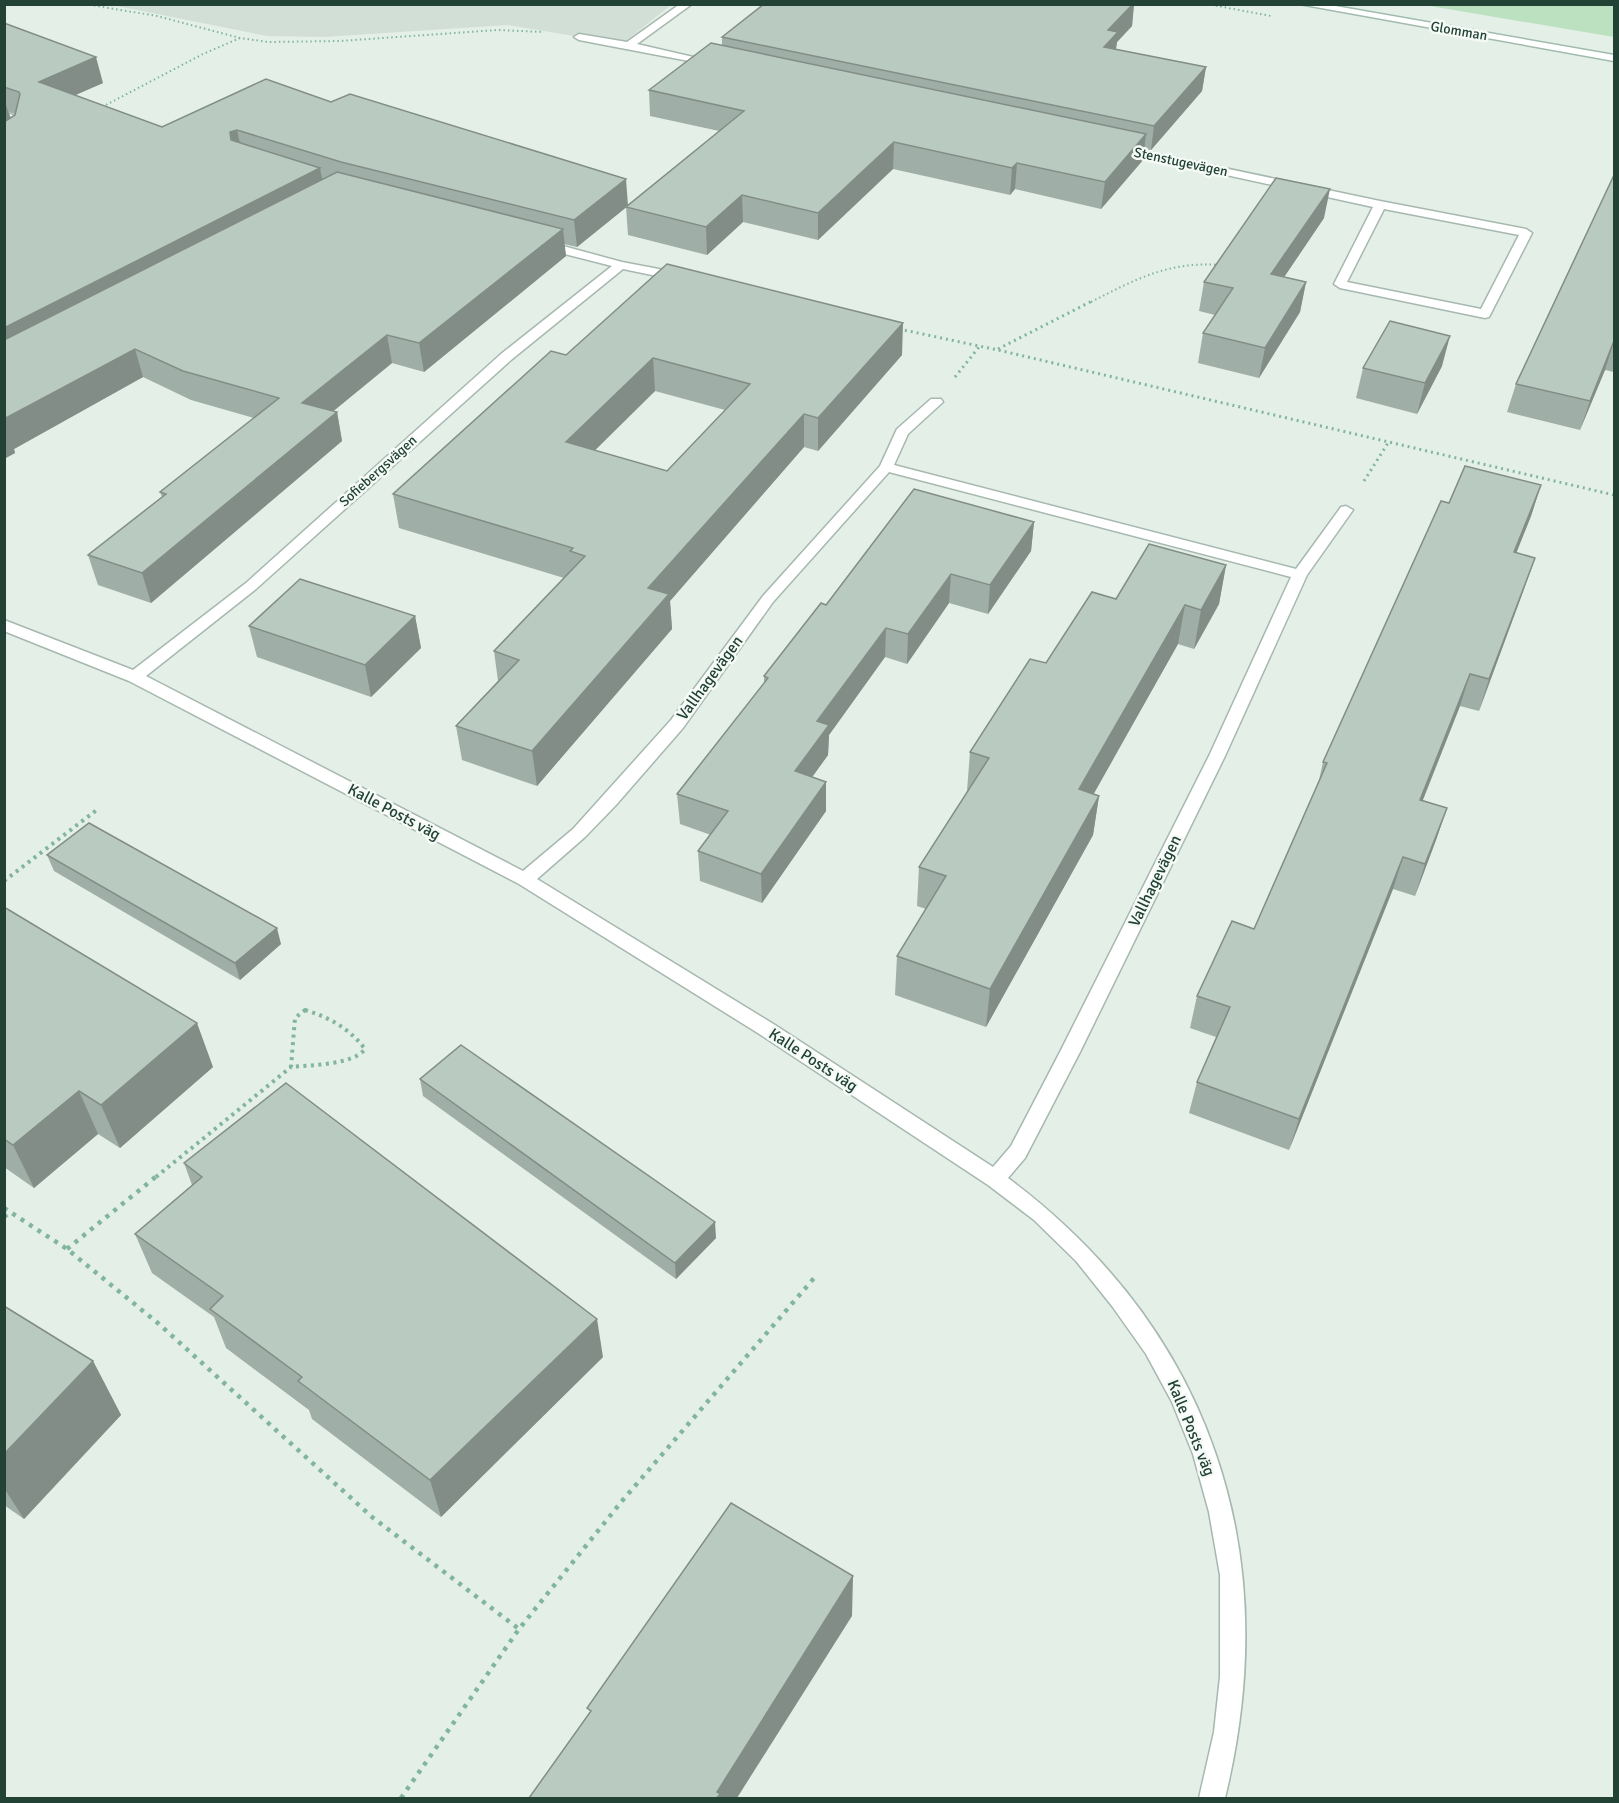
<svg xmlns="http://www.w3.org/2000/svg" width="1619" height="1803" font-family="Signika,sans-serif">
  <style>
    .built { fill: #d2dfd7 }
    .green { fill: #bbe1c1 }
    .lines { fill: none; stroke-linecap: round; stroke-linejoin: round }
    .street-casing { stroke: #a6b8af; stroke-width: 3 }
    .secondary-casing { stroke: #a1bbaf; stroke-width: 3 }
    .path-far3 { stroke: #82b59e; stroke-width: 2; stroke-dasharray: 1.5 3; stroke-linecap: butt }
    .path-far2 { stroke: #82b59e; stroke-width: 3; stroke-dasharray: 2 4; stroke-linecap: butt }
    .path-far1 { stroke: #82b59e; stroke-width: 4; stroke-dasharray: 3 4.5; stroke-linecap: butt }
    .path { stroke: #82b59e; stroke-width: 4.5; stroke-dasharray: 4 6; stroke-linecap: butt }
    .street { fill: #fff; fill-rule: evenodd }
    .secondary { fill: #fff; fill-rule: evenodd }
    .wall { fill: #9faea6; fill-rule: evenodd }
    .shaded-wall { fill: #828d87 }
    .building { fill: #b9cac1; stroke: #828d87; stroke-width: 1.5; fill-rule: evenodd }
    .labels { text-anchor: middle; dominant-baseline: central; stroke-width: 5; stroke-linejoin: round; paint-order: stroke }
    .far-street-label { font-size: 14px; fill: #214235; stroke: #f5faf7 }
    .street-label { font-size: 16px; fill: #214235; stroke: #f5faf7 }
  </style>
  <rect width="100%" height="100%" fill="#e4efe8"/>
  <polygon class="built" points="112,5 671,5 622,44 508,25 324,37 267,36"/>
  <polygon class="green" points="1424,5 1614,5 1614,37"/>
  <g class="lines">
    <defs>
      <g id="street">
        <polygon points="680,4 692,4 637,44 715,62 715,66 579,40 574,37 579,34 627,42"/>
        <polygon points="4,112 26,120 22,139 4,152 4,143 11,138 15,122 4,119"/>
        <path d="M1120 146 1380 201 1526 229 1532 233 1489 317 1485 318 1340 288 1334 284 1373 207 1116 151 1114 149ZM1384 209 1519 235 1481 309 1347 282Z"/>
        <path d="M541 240 622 262 685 274 687 277 681 281 623 269 511 360 256 589 146 676 523 871 573 829 671 720 763 596 880 466 897 429 931 399H941L943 402 908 434 894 465 1296 569 1341 507 1346 506 1353 510 1307 575 1225 756 1080 1052 1025 1158 1008 1178C1212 1331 1285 1552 1225 1798H1199L1214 1732 1220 1677V1575L1209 1512 1193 1454 1172 1402 1146 1354 1112 1306 1076 1261 1034 1220 988 1185 761 1035 519 884 129 681 4 631V620L133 670 246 583 501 354 612 266 537 247V241ZM889 472 1291 577 1209 756 1060 1052 1011 1146 993 1167 775 1025 537 879 585 837 616 805 683 728 773 602Z"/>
      </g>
      <polygon id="secondary" points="1299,4 1324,4 1614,55 1614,61"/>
    </defs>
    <use href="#street" class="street-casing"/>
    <use href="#secondary" class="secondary-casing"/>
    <g class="path-far3">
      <polyline points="85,4 157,16 240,38 268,42 340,41 497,30 544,32"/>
      <polyline points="1207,4 1271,16"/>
      <polyline points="102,107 203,54 240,38"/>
      <path d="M1091 302C1136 279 1169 261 1221 265"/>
    </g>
    <g class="path-far2">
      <polyline points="899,329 998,350 1614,495"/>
      <polyline points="998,349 1094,300"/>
      <polyline points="955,377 979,347"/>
      <polyline points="1364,481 1388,443"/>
    </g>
    <g class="path-far1">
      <polyline points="4,881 98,809"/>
      <path d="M305 1010C329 1017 350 1029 365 1049 353 1065 311 1065 291 1067L295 1018Z"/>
      <polyline points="156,1177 291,1067"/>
    </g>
    <g class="path">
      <polyline points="4,1208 67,1249 159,1324 372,1517 519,1629"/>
      <polyline points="4,1217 10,1212"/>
      <polyline points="67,1249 158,1175"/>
      <polyline points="401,1798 519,1629 622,1501 815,1277"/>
    </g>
    <use href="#street" class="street"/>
    <use href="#secondary" class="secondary"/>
  </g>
  <g class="wall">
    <path d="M764 4H1134L1132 26 1117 42 1116 49 1206 67 1202 91 1151 150 1144 149 1143 160 1101 209 1015 189 1010 195 893 169 818 240 743 222 707 255 628 235 626 207 577 247 564 244 566 256 424 372 392 363 333 411 337 412 342 441 151 603 98 585 88 555 162 497 160 492 254 418 191 400 143 377 14 449 15 453 4 459V23L103 83 75 95 162 127 266 79 628 205 719 131 650 116 649 90 722 45V37ZM9 112 15 114 11 118Z"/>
    <polygon points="1614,175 1614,372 1605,370 1580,430 1507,412 1516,384"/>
    <polygon points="1324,218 1284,277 1306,282 1300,312 1259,378 1198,363 1203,333 1215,315 1199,311 1204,282"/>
    <path d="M566 355H902L818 451 804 447 670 601 672 629 537 786 462 760 456 726 498 681 494 651 564 578 399 528 393 494ZM655 391 725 410 667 471 595 450Z"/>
    <polygon points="1442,366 1417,414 1356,398 1363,368"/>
    <polygon points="1541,485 1531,516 1516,553 1524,589 1479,711 1460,706 1423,800 1447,808 1436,840 1415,896 1393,889 1289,1150 1189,1113 1197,1082 1216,1037 1190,1028 1197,996 1254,929 1318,785 1323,762"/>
    <polygon points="1034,522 1031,551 988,614 949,603 907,664 885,657 829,735 828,755 812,777 826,811 762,903 700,881 698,851 711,835 680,824 677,794 764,683 764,676 826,605"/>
    <polygon points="1226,565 1219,604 1194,649 1178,644 1093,794 1099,796 1093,835 986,1027 895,995 897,956 926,909 917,906 919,867 968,791 967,791 970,752 1046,663 1116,599"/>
    <polygon points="415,616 421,648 371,697 257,657 249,626"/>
    <polygon points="47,855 281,944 240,980 54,871"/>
    <polygon points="4,907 213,1067 120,1148 98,1134 34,1188 4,1167"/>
    <polygon points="420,1079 716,1238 676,1279 423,1096"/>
    <polygon points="184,1163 603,1357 441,1517 312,1419 309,1410 226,1348 214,1317 152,1273 135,1234 192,1185"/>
    <polygon points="4,1306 93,1361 121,1415 24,1519 4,1505"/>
  </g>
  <g class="shaded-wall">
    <polygon points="1133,4 1134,4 1132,26 1117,42 1115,55 1104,47 1108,30"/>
    <polygon points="96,57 103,83 46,108 39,82"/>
    <polygon points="1206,67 1202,91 1151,150 1154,126"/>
    <polygon points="4,98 12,124 4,141"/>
    <polygon points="237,130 243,157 237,166 230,132"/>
    <polygon points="1146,134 1143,160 1101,209 1105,182"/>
    <polygon points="894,142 893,169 818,240 818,213"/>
    <polygon points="1017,163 1015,189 1010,195 1012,168"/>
    <polygon points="320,168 325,194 4,361 4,328"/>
    <polygon points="626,179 628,206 577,247 574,220"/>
    <polygon points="1330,189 1324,218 1266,304 1271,274"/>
    <polygon points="742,195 743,222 707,255 706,227"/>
    <polygon points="563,229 566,256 424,372 419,343"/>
    <polygon points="1306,282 1300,312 1259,378 1265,348"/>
    <polygon points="903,323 902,355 818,451 818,418"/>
    <polygon points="387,335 392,363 308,432 302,403"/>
    <polygon points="1450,336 1442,366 1417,414 1425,383"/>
    <polygon points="1614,341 1605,370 1580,430 1590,401"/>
    <polygon points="135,349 143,377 14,449 15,453 4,459 4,419"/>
    <polygon points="653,358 655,391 569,476 566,442"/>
    <polygon points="337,412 342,441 151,603 142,573"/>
    <polygon points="804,414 804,447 670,601 672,629 537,786 532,751 648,588"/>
    <polygon points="1541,485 1531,516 1504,584 1514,552"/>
    <polygon points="1034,522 1031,551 988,614 990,585"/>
    <polygon points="1535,558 1524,589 1479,711 1489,679"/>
    <polygon points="1226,565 1219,604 1194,649 1201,610"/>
    <polygon points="951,574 949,603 907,664 908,634"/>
    <polygon points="1185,605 1178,644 1074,829 1079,789"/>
    <polygon points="415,616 421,648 371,697 365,665"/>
    <polygon points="886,628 885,657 829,735 828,755 795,801 795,771 817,721"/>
    <polygon points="1470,674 1460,706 1410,832 1420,800"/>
    <polygon points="826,782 826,811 762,903 761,874"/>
    <polygon points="1099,796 1093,835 986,1027 990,989"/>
    <polygon points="1447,808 1436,840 1415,896 1425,864"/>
    <polygon points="1403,857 1393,889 1289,1150 1299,1119"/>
    <polygon points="277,928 281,944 240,980 235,963"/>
    <polygon points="197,1023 213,1067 120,1148 101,1105"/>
    <polygon points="79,1091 98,1134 34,1188 13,1145"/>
    <polygon points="715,1222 716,1238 676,1279 675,1263"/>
    <polygon points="597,1319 603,1357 441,1517 430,1480"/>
    <polygon points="93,1361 121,1415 24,1519 4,1488 4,1454"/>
    <polygon points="853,1576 852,1616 737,1798 717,1798 717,1792"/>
  </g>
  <g class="building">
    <polygon points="764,4 1133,4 1108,30 1118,32 1104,47 1206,67 1154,126 722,37"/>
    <polygon points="4,23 96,57 39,82 162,127 266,79 331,102 350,94 626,179 574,220 341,162 237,130 230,132 231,140 320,168 4,328 4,122 15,115 20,94 19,92 4,87"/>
    <polygon points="711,43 1146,134 1105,182 1017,163 1012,168 894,142 818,213 742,195 706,227 626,207 744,111 649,90"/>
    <polygon points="337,172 563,229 419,343 387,335 302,403 337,412 142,573 88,555 166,494 160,492 279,398 183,371 135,349 4,419 4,340"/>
    <polygon points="1614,175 1614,341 1590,401 1516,384"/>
    <polygon points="1276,178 1330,189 1271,274 1306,282 1265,348 1203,333 1233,288 1204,282"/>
    <path d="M667 264 903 323 818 418 804 414 648 588 669 594 532 751 456 726 519 660 494 651 585 556 570 551 573 548 393 494 551 351 566 355ZM653 358 750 384 667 471 566 442Z"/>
    <polygon points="1390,321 1450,336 1425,383 1363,368"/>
    <polygon points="1465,466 1541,485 1514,552 1535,558 1489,679 1470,674 1420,800 1447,808 1425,864 1403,857 1299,1119 1197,1082 1230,1007 1197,996 1232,921 1254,929 1327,763 1323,762 1441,501 1449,503"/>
    <polygon points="914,489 1034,522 990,585 951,574 908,634 886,628 817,721 829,725 795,771 826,782 761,874 698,851 728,811 677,794 768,678 764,676 821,603 826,605"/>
    <polygon points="1149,544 1226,565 1201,610 1185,605 1079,789 1099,796 990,989 897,956 946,876 919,867 989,758 970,752 1030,659 1046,663 1092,592 1116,599"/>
    <polygon points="300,579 415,616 365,665 249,626"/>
    <polygon points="89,823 277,928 235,963 47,855"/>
    <polygon points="4,907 197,1023 101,1105 79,1091 13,1145 4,1139"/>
    <polygon points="461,1045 715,1222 675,1263 420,1079"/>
    <polygon points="286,1083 597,1319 430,1480 298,1381 302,1377 210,1309 223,1296 135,1234 202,1177 184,1163"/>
    <polygon points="4,1306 93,1361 4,1454"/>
    <polygon points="731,1503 853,1576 717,1792 720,1794 717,1798 529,1798 591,1711 587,1708"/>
  </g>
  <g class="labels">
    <g class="far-street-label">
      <text transform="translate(1459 31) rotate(10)">Glomman</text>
      <text transform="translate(1181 162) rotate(12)">Stenstugevägen</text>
      <text transform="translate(378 471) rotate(-42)">Sofiebergsvägen</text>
    </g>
    <g class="street-label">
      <text transform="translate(710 678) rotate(-54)">Vallhagevägen</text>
      <text transform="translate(394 812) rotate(28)">Kalle Posts väg</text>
      <text transform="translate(1155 881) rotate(-64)">Vallhagevägen</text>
      <text transform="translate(813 1060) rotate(33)">Kalle Posts väg</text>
      <text transform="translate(1191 1428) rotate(68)">Kalle Posts väg</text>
    </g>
  </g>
  <rect width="1619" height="1803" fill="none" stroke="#214235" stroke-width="12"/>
</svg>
